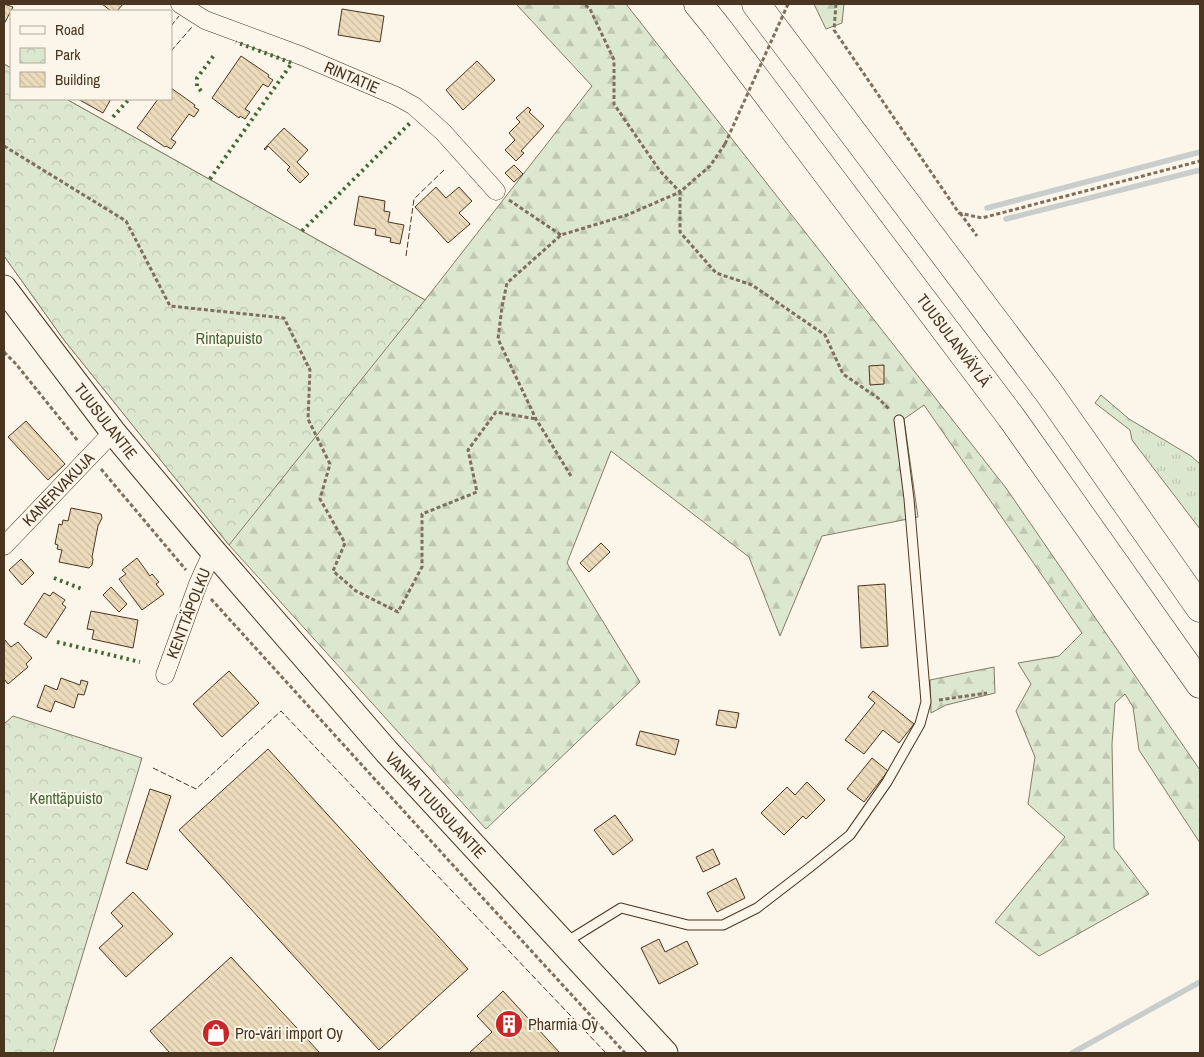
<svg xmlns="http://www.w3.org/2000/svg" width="1204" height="1057" font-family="'Archivo Narrow',sans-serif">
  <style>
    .grass { fill: url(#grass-tufts); stroke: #887966 }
    .forest { fill: url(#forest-firs); stroke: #887966 }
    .park { fill: url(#park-crowns); stroke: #887966 }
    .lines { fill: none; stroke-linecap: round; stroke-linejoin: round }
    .stream { stroke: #c9cecd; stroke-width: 5.5 }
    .building { fill: url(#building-back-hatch); stroke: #4a3520 }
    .service-casing { stroke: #4a3520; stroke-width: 11 }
    .minor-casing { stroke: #4a3520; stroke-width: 19 }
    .secondary-casing { stroke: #4a3520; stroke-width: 27 }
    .motorway-casing { stroke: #4a3520; stroke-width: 29 }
    .path { stroke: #7f6f5c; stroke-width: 3; stroke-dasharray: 4 2.5; stroke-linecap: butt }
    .service { stroke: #fbf6e9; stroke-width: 9 }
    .minor { stroke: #fbf6e9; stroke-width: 18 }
    .secondary { stroke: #fbf6e9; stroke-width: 25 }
    .motorway { stroke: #fbf6e9; stroke-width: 28 }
    .path-bridge { stroke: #7f6f5c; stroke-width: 3; stroke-dasharray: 4 2.5; stroke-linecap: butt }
    .hedge { stroke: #436837; stroke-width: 4; stroke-dasharray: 2.5 4; stroke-linecap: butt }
    .fence { stroke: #4a3520; stroke-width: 1; stroke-dasharray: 6 2.5; stroke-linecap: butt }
    .labels { text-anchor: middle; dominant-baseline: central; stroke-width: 4; stroke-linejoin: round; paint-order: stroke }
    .street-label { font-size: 16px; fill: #4a3520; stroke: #fbf6e9 }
    .park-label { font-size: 16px; fill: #436837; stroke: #fbf6e9 }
    .poi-label { font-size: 16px; fill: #4a3520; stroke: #fbf6e9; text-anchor: start }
  </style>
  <defs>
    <pattern id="grass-tufts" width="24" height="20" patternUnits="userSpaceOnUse" patternTransform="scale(1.25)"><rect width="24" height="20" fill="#dce7d0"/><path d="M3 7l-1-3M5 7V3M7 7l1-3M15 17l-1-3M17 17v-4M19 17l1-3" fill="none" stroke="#bec7b2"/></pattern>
    <pattern id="forest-firs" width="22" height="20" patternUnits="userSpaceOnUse" patternTransform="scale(1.25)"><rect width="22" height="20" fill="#dce7d0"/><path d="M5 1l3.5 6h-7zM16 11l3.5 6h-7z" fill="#bec7b2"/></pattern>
    <pattern id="park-crowns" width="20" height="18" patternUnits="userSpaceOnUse" patternTransform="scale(1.25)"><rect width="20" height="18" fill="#dce7d0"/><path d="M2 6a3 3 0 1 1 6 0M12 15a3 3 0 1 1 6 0" fill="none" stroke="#bec7b2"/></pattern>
    <pattern id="building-back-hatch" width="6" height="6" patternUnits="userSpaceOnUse" patternTransform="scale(1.25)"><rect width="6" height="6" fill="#ecdcbc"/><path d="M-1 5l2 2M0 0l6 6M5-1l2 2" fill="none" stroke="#ccbda1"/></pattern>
  </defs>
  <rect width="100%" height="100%" fill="#fbf6e9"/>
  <polygon class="grass" points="1101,395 1129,419 1191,456 1200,464 1200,529 1132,440 1130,430 1095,403"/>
  <g class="forest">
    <polygon points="516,4 626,4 1006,488 1200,770 1200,843 1139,750 1133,707 1125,694 1115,703 1112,744 1114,848 1149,894 1039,956 995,922 1065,837 1028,804 1035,757 1016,711 1031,684 1018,663 1059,656 1082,633 924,405 904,419 918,517 822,536 780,636 749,557 611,451 567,563 640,682 486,829 229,545 64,340 4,256 4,64 11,68 11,99 66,99 425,300 592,86"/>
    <polygon points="814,4 844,4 842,23 826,29"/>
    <polygon points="994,667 995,693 946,705 931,713 930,680"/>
  </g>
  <g class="park">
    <polygon points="4,64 11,68 11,99 66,99 425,300 229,545 64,340 4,256"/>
    <polygon points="13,716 142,758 53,1053 4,1053 4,724"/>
  </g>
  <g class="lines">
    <g class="stream">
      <polyline points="987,208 1200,152"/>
      <polyline points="1006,219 1200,170"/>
      <polyline points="1072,1053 1200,982"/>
    </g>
  </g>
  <g class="building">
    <polygon points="4,4 13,7 4,24"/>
    <polygon points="102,4 123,4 117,11 111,11"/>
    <polygon points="342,9 384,16 380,42 338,35"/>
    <polygon points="241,56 269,75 268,77 273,80 268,87 263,84 245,109 250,112 245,119 240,116 239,118 212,98"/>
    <polygon points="477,61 495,80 463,110 446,90"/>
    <polygon points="171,88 195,105 194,107 199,110 194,117 189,114 171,139 176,142 171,149 166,146 165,147 137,128 158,99 171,99"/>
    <polygon points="78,99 111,99 103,113"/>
    <polygon points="528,107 531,110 529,112 544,126 521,151 524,153 516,161 505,150 515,140 509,133 520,122 516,118"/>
    <polygon points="284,128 308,150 297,162 309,174 300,183 287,170 290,167 268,146 265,150 264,149"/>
    <polygon points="514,165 523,174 514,182 505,173"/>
    <polygon points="436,187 446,198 459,187 472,201 459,213 470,224 448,243 415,207"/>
    <polygon points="359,196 385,201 384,211 390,212 388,222 404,225 400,244 390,242 391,238 375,235 376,229 354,225"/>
    <polygon points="884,365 884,384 870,385 869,366"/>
    <polygon points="26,421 65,464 48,480 8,437"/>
    <polygon points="71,508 101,514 102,518 98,526 92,557 93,559 92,565 89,568 59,562 62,550 57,549 58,545 55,544 59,524 62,525 63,520 68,521"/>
    <polygon points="601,543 610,552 589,572 580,563"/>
    <polygon points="137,558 150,576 152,574 159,582 156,584 164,594 142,610 119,579 126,574 122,570"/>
    <polygon points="21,559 34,573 22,585 9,570"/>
    <polygon points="885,584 888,646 861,648 858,586"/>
    <polygon points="111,587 127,604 119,612 103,595"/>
    <polygon points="53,592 65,600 62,604 66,607 46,638 24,624 44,593 50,596"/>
    <polygon points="91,611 138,620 133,648 92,639 94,630 87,629"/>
    <polygon points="4,639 11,647 18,642 32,658 26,664 28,667 8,684 4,679"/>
    <polygon points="229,671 259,703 222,737 193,704"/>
    <polygon points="61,678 80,685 81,680 88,682 84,695 78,694 74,708 55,701 51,712 37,707 45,685 57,690"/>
    <polygon points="873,691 914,724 899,743 883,730 864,754 845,740 875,703 868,697"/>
    <polygon points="719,710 739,713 736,728 716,725"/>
    <polygon points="640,731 679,740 675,755 636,745"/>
    <polygon points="268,749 468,969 379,1050 179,830"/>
    <polygon points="872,758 888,771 864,802 847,789"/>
    <polygon points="807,782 825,800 806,819 803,816 784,835 761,813 787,787 795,795"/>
    <polygon points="150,789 171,796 147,870 126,863"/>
    <polygon points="615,815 633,840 613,855 594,830"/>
    <polygon points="713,849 720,864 703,872 696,857"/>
    <polygon points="736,878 745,898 717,912 707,893"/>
    <polygon points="133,892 173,934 126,977 99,948 123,926 111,913"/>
    <polygon points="659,939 665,952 687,941 698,964 659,984 641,948"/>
    <polygon points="231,957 320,1053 170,1053 150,1031"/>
    <polygon points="503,991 560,1053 469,1053 492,1032 477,1016"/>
  </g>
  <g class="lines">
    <defs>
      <polyline id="service" points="566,942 621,908 688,925 723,925 757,908 809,868 850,835 887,782 920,724 926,702 909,499 899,420"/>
      <g id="minor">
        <polyline points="180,4 205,20 302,56 396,96 414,106 443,132 496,191"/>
        <polyline points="4,546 113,432"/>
        <polyline points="165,675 198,584 213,551"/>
      </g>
      <polyline id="secondary" points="4,288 113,432 213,551 387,752 665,1053"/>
      <g id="motorway">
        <polyline points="698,4 716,26 1011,417 1200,684"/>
        <polyline points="756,4 1049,393 1200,608"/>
      </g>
    </defs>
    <use href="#service" class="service-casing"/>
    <use href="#minor" class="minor-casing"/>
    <use href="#secondary" class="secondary-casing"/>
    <use href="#motorway" class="motorway-casing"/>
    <g class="path">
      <polyline points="836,4 834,30 959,213 982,218 1200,161"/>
      <polyline points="725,144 710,166 680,192 680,232 716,273 752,285 825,335 843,374 878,398 890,410"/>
      <polyline points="4,146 126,221 170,306 284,318 310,370 308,419 330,464 320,499 345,543 333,571 356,591 398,612 422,567 422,514 477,492 468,450 496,412 536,419"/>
      <polyline points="509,200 561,235"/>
      <polyline points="960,213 977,236"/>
      <polyline points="4,352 16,364 78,441"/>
      <polyline points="101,469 186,570"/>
      <polyline points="571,476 536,419 498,339 502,307 507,283 561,235 627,215 680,192 660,171 614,104 614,60 590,9 584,4"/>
      <polyline points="211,599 481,896 625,1053"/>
      <polyline points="939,700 987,693"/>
    </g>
    <use href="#service" class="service"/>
    <use href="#minor" class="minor"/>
    <use href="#secondary" class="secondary"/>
    <use href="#motorway" class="motorway"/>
    <polyline class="path-bridge" points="725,144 788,4"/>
    <g class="hedge">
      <polyline points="201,91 197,86 197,78 215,54"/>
      <polyline points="113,117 129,99"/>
      <polyline points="210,179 292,63 236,42"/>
      <polyline points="302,231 410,123"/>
      <polyline points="54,578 82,589"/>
      <polyline points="57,642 140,662"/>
    </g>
    <g class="fence">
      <polyline points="171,26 179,16"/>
      <polyline points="171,51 192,27"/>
      <polyline points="406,256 414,199 444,170"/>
      <polyline points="153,768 196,789 281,711 606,1053"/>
    </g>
  </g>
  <defs>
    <symbol id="building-disc" viewBox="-11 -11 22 22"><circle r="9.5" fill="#c62828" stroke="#fbf6e9"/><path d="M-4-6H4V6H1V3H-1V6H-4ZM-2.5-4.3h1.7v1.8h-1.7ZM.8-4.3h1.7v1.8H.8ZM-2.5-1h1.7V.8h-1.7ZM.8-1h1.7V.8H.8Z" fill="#fff"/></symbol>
    <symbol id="shop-disc" viewBox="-11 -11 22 22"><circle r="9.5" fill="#c62828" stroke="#fbf6e9"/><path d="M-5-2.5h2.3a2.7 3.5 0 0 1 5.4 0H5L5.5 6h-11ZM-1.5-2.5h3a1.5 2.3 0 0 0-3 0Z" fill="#fff"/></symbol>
  </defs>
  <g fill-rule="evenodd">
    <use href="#building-disc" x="493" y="1008" width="32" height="32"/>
    <use href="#shop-disc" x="200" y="1017" width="32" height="32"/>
  </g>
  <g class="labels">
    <g class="street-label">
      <text transform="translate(352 77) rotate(23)">RINTATIE</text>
      <text transform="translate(954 340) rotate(53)">TUUSULANVÄYLÄ</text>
      <text transform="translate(106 421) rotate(52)">TUUSULANTIE</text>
      <text transform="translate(58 489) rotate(-46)">KANERVAKUJA</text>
      <text transform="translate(188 613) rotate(-69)">KENTTÄPOLKU</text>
      <text transform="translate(436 805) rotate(47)">VANHA TUUSULANTIE</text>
    </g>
    <g class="park-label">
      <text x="229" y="338">Rintapuisto</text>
      <text x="66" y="798">Kenttäpuisto</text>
    </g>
    <g class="poi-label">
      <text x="528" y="1024">Pharmia Oy</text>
      <text x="235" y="1033">Pro-väri import Oy</text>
    </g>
  </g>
  <rect width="1204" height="1057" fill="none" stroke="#4a3520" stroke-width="10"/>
  <rect x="10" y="10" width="162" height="90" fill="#fbf6e9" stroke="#b4a999"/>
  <rect x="20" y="26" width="25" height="8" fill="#fbf6e9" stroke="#b4a999"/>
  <text x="55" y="35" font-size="15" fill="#4a3520">Road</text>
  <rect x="20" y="48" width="25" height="15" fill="url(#park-crowns)" stroke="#b4a999"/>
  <text x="55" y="60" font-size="15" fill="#4a3520">Park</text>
  <rect x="20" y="72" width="25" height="15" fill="url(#building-back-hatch)" stroke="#b4a999"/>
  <text x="55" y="85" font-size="15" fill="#4a3520">Building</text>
</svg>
